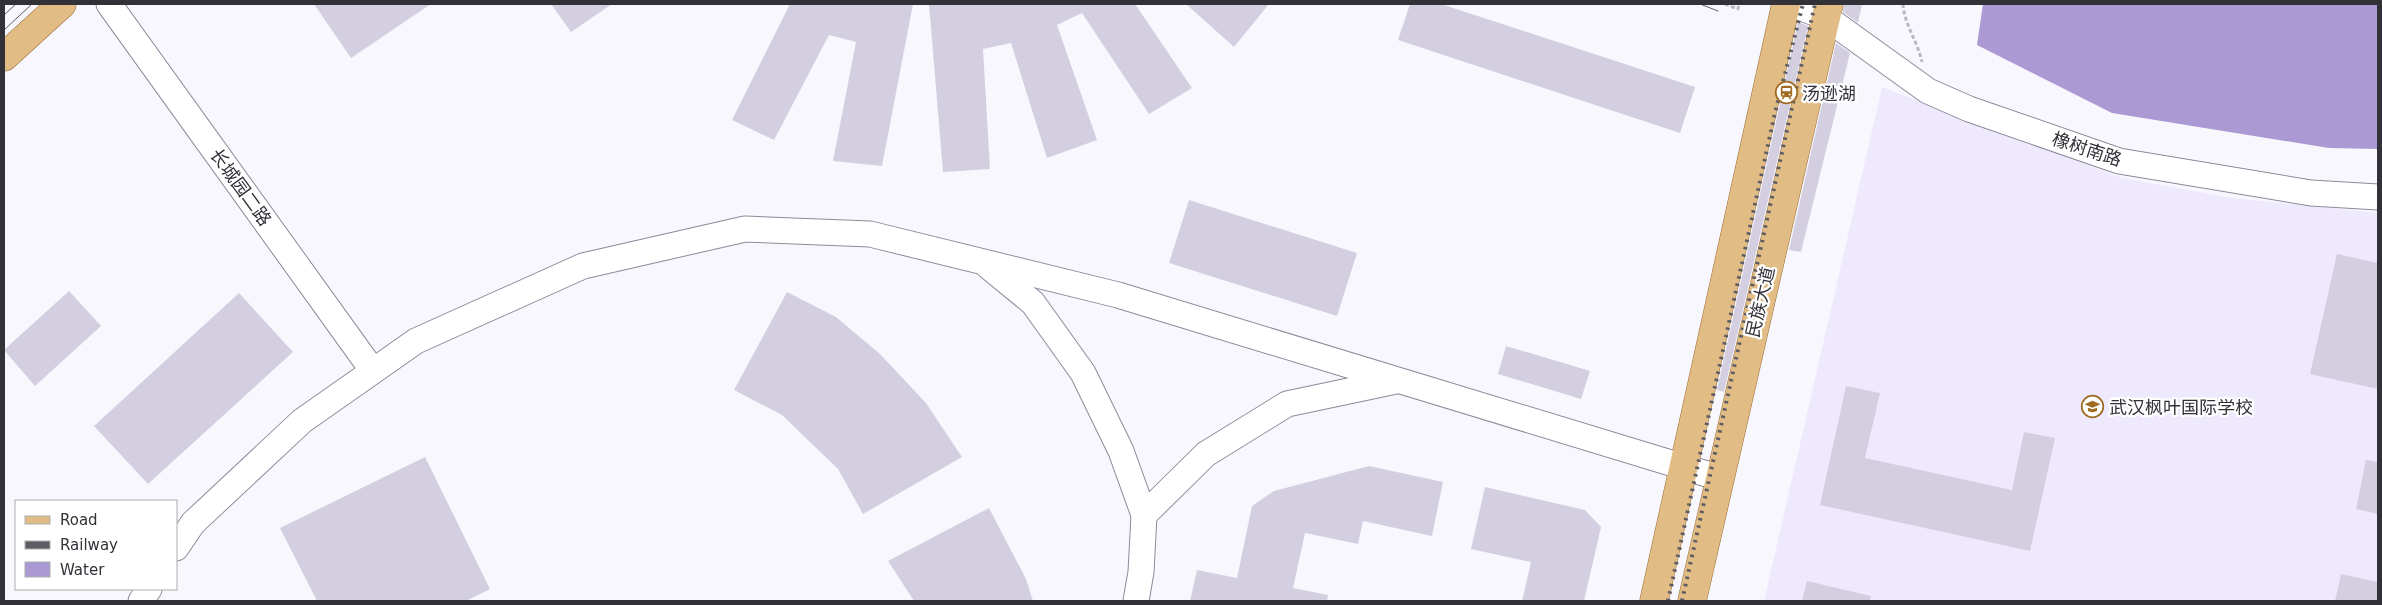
<svg xmlns="http://www.w3.org/2000/svg" width="2382" height="605" font-family="'DejaVu Sans','Noto Sans SC',sans-serif">
  <style>
    .built { fill: #efe9fe }
    .water { fill: #ab99d3 }
    .building { fill: #d3cfe0 }
    .lines { fill: none; stroke-linecap: round; stroke-linejoin: round }
    .minor-casing { stroke: #8e899a; stroke-width: 27 }
    .major-casing { stroke: #986e35; stroke-width: 29 }
    .path { stroke: #bab8bf; stroke-width: 3; stroke-dasharray: 4 2.5; stroke-linecap: butt }
    .minor { stroke: #fff; stroke-width: 25 }
    .major { stroke: #e2bc85; stroke-width: 28 }
    .tram { stroke: #5f5d64; stroke-width: 1 }
    .rail { stroke: #5f5d64; stroke-width: 4; stroke-dasharray: 2.5 5; stroke-linecap: butt }
    .labels { text-anchor: middle; dominant-baseline: central; stroke-width: 4.5; stroke-linejoin: round; paint-order: stroke }
    .poi-label { font-size: 18px; fill: #333138; stroke: #fff; text-anchor: start }
    .street-label { font-size: 18px; fill: #333138; stroke: #fff }
  </style>
  <rect width="100%" height="100%" fill="#f9f7fe"/>
  <polygon class="built" points="1882,87 2122,178 2233,198 2378,213 2378,601 1764,601"/>
  <polygon class="water" points="1983,4 2378,4 2378,149 2329,148 2112,113 1977,45"/>
  <g class="building">
    <polygon points="314,4 431,4 351,58"/>
    <polygon points="551,4 612,4 571,32"/>
    <polygon points="790,4 913,4 882,166 833,161 856,42 829,35 774,140 732,120"/>
    <polygon points="929,4 1135,4 1192,88 1149,114 1082,13 1057,25 1097,140 1047,158 1011,43 983,49 990,169 943,172"/>
    <polygon points="1186,4 1269,4 1234,47"/>
    <polygon points="1410,4 1441,4 1695,87 1680,133 1398,40"/>
    <polygon points="1844,4 1862,4 1858,23 1843,12"/>
    <polygon points="1798,22 1808,26 1724,392 1717,390"/>
    <polygon points="1836,43 1850,53 1801,252 1789,250"/>
    <polygon points="1189,200 1357,253 1337,316 1169,263"/>
    <polygon points="2337,254 2378,263 2378,389 2310,374"/>
    <polygon points="69,291 101,326 35,386 4,350"/>
    <polygon points="787,292 836,317 880,354 926,403 962,457 863,514 838,469 782,415 734,390"/>
    <polygon points="239,293 293,352 148,484 94,426"/>
    <polygon points="1506,346 1590,371 1581,399 1498,374"/>
    <polygon points="1846,386 1880,393 1865,458 2012,490 2024,432 2055,438 2030,551 1820,505"/>
    <polygon points="425,457 490,589 466,601 317,601 280,528"/>
    <polygon points="2366,460 2378,462 2378,514 2356,509"/>
    <polygon points="1369,466 1443,482 1432,536 1363,521 1358,544 1305,533 1293,588 1328,595 1327,601 1190,601 1197,570 1237,578 1252,506 1274,491"/>
    <polygon points="1485,487 1585,510 1601,527 1584,601 1522,601 1531,562 1471,549"/>
    <polygon points="989,508 1026,579 1033,601 914,601 888,561"/>
    <polygon points="2341,574 2378,582 2378,601 2335,601"/>
    <polygon points="1807,581 1871,596 1870,601 1802,601"/>
  </g>
  <g class="lines">
    <defs>
      <g id="minor">
        <polyline points="109,4 373,371"/>
        <polyline points="1791,4 1825,17 1928,91 1969,109 2119,161 2311,193 2378,197"/>
        <polyline points="988,266 1033,303 1083,373 1121,451 1144,515 1206,454 1287,404 1396,381"/>
        <polyline points="176,548 193,523 302,421 416,341 583,266 745,229 870,234 1118,295 1720,478"/>
        <polyline points="141,601 149,589"/>
        <polyline points="1136,601 1141,572 1144,515"/>
      </g>
      <g id="major">
        <polyline points="4,57 62,4"/>
        <polyline points="1654,601 1786,4"/>
        <polyline points="1692,601 1829,4"/>
      </g>
    </defs>
    <use href="#minor" class="minor-casing"/>
    <use href="#major" class="major-casing"/>
    <g class="path">
      <polyline points="1725,4 1738,9 1739,4"/>
      <path d="M1903 4C1904 24 1918 42 1922 62"/>
    </g>
    <use href="#minor" class="minor"/>
    <use href="#major" class="major"/>
    <g class="tram">
      <polyline points="1700,4 1718,11"/>
      <polyline points="4,15 16,4"/>
      <polyline points="4,30 32,4"/>
    </g>
    <g class="rail">
      <polyline points="1668,601 1775,113 1803,4"/>
      <polyline points="1682,601 1815,4"/>
    </g>
  </g>
  <defs>
    <symbol id="station-ring" viewBox="-11 -11 22 22"><circle r="9.5" fill="#fff" stroke="#9e6b21" stroke-width="1.5"/><path d="M-3-6H3Q5-6 5-4V2Q5 4 3 4L4.5 6H3L1.5 4h-3L-3 6H-4.5L-3 4Q-5 4-5 2V-4Q-5-6-3-6ZM-3.5-4v3h7v-3ZM-3.5 1v1.5H-2V1ZM2 1v1.5H3.5V1Z" fill="#9e6b21"/></symbol>
    <symbol id="school-ring" viewBox="-11 -11 22 22"><circle r="9.5" fill="#fff" stroke="#9e6b21" stroke-width="1.5"/><path d="M0-5L7-2L0 1L-7-2ZM-4 1L0 2.5L4 1V4Q0 6-4 4Z" fill="#9e6b21"/></symbol>
  </defs>
  <g fill-rule="evenodd">
    <use href="#station-ring" x="1774" y="80" width="25" height="25"/>
    <use href="#school-ring" x="2080" y="394" width="25" height="25"/>
  </g>
  <g class="labels">
    <g class="poi-label">
      <text x="1802" y="93">汤逊湖</text>
      <text x="2109" y="407">武汉枫叶国际学校</text>
    </g>
    <g class="street-label">
      <text transform="translate(2087 149) rotate(18)">橡树南路</text>
      <text transform="translate(241 187) rotate(54)">长城园二路</text>
      <text transform="translate(1760 302) rotate(-77)">民族大道</text>
    </g>
  </g>
  <rect width="2382" height="605" fill="none" stroke="#333138" stroke-width="10"/>
  <rect x="15" y="500" width="162" height="90" fill="#ffffff" stroke="#adadaf"/>
  <rect x="25" y="516" width="25" height="8" fill="#e2bc85" stroke="#adadaf"/>
  <text x="60" y="525" font-size="15" fill="#333138">Road</text>
  <rect x="25" y="541" width="25" height="8" fill="#5f5d64" stroke="#adadaf"/>
  <text x="60" y="550" font-size="15" fill="#333138">Railway</text>
  <rect x="25" y="562" width="25" height="15" fill="#ab99d3" stroke="#adadaf"/>
  <text x="60" y="575" font-size="15" fill="#333138">Water</text>
</svg>
